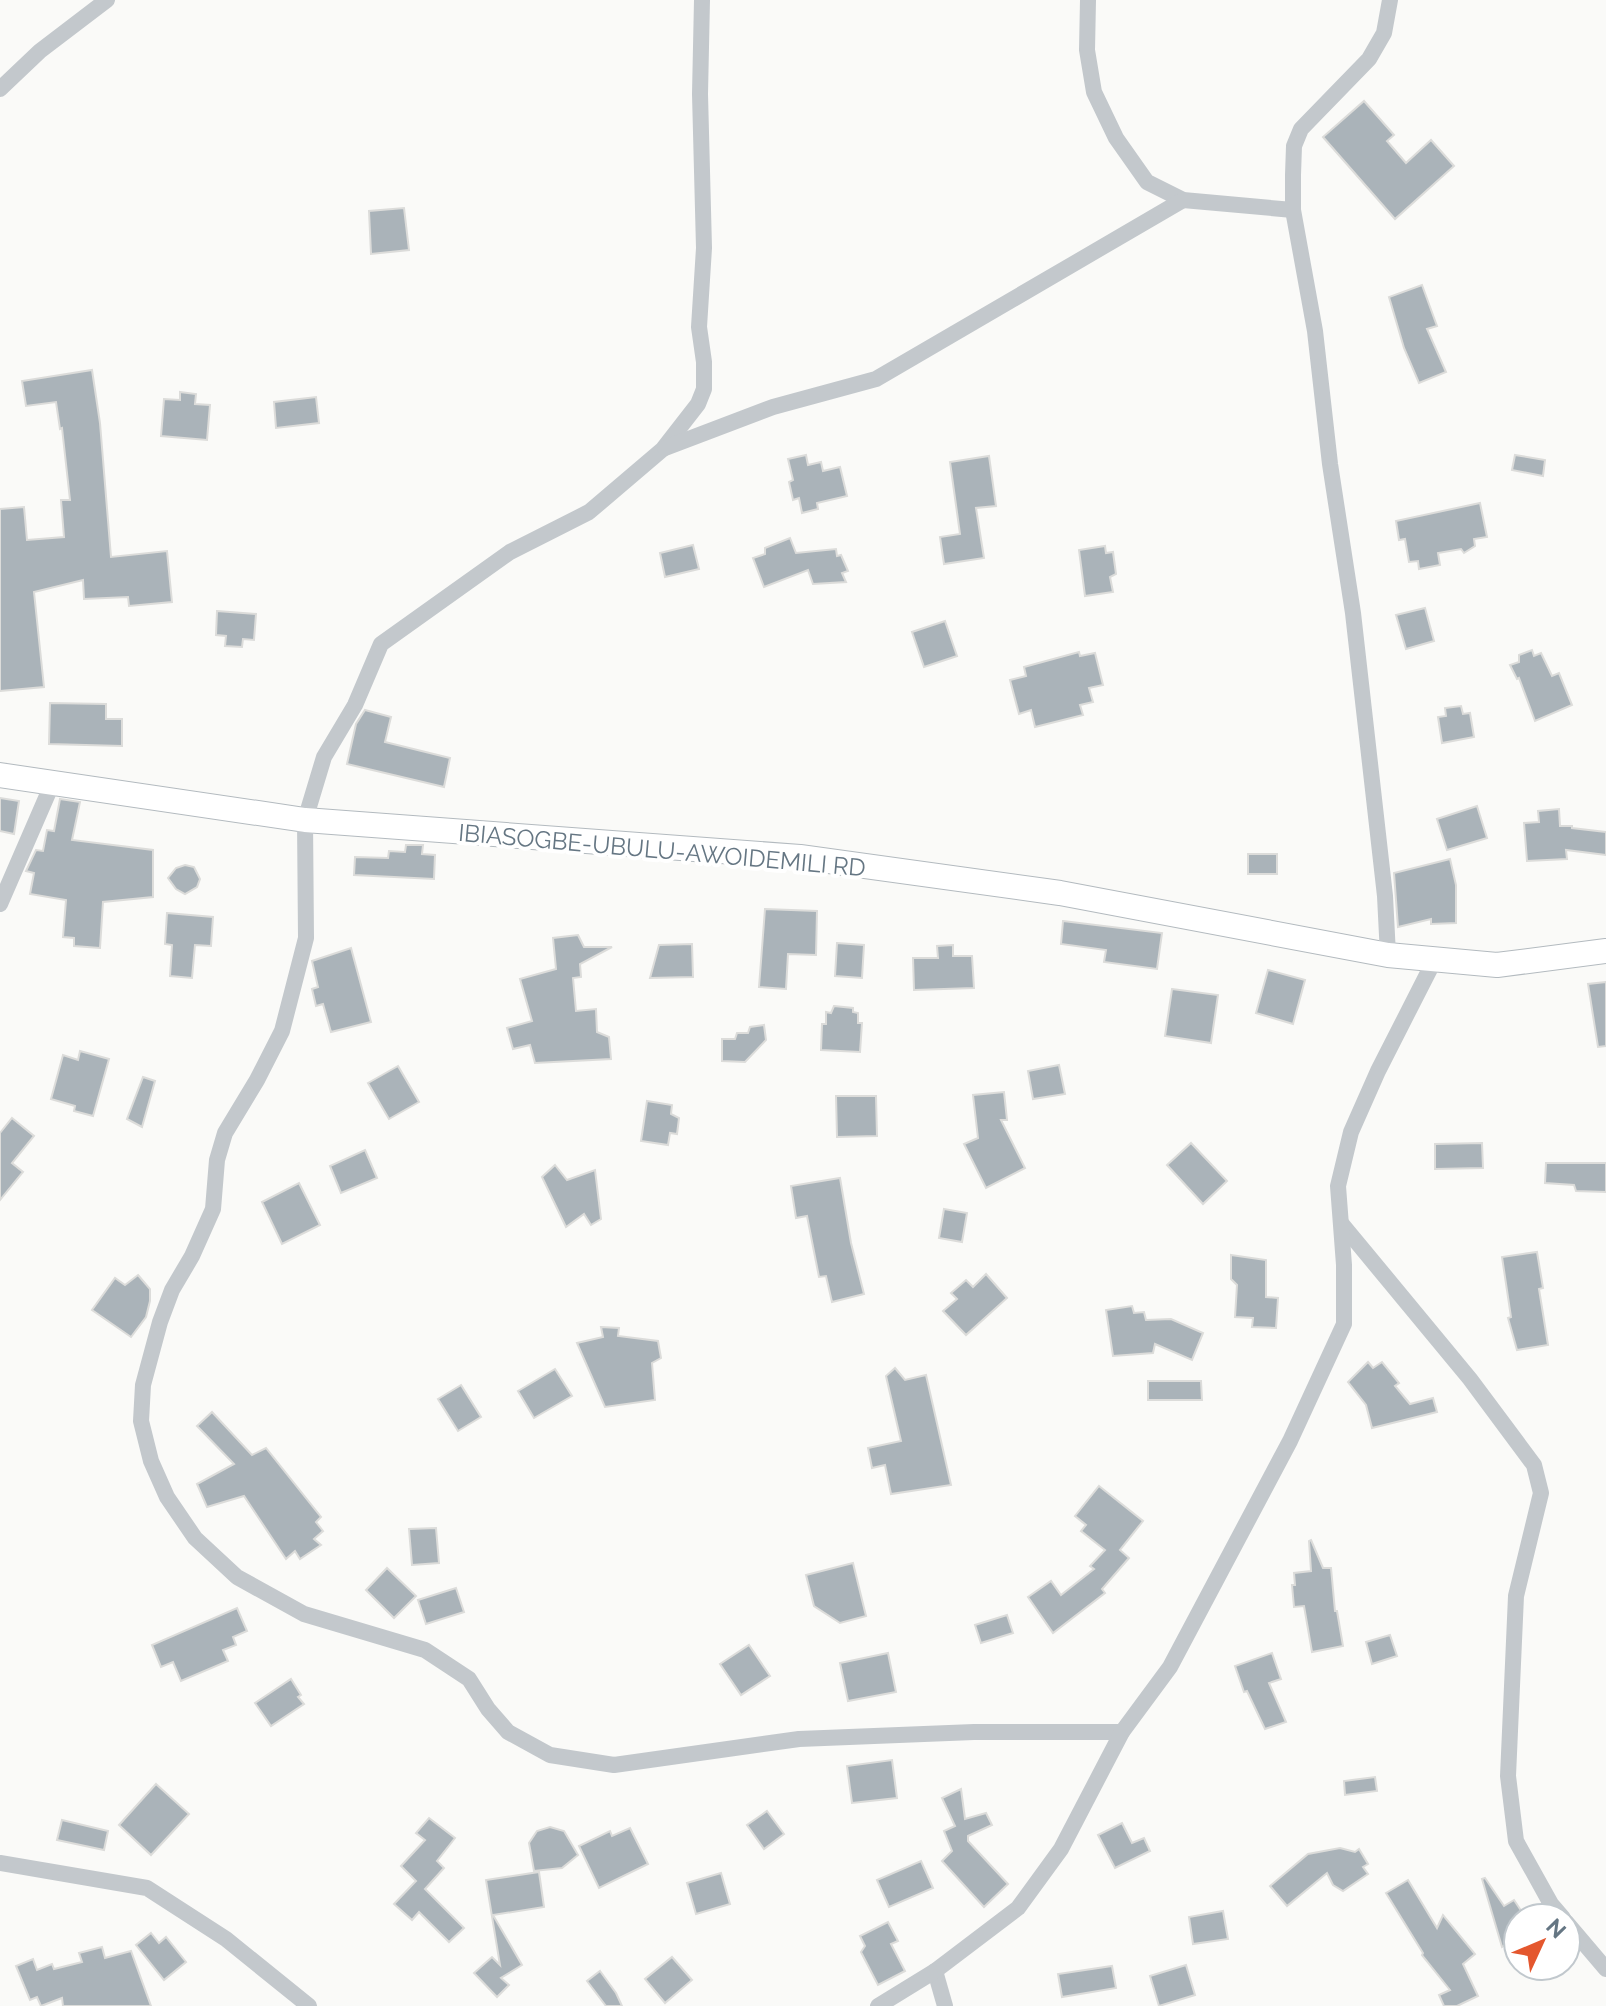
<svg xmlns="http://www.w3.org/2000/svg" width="1606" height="2006" font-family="Raleway,sans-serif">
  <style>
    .building { fill: #aab3b9; stroke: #dcdcda; stroke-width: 2 }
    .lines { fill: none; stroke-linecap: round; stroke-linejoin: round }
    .secondary-casing { stroke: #b3babf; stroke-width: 26 }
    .street { stroke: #c3c8cc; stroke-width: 16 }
    .secondary { stroke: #fff; stroke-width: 24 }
    .labels { text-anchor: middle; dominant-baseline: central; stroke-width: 8; stroke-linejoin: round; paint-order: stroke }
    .street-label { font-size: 24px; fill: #657683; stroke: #fff }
  </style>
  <rect width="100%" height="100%" fill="#fafaf8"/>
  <g class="building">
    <polygon points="1364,101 1394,135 1387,141 1406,163 1431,140 1454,166 1395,219 1323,137"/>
    <polygon points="404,208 409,250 371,254 369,211"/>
    <polygon points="1422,285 1437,326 1427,329 1446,372 1419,383 1404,348 1389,297"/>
    <polygon points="92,370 100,423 111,557 167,551 172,602 129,606 128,597 84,599 83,580 34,592 44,687 0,691 0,509 24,507 27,540 64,537 61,500 70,500 62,428 60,429 56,402 26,406 22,381"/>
    <polygon points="180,392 196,394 195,404 210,405 207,440 161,436 164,399 180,400"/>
    <polygon points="316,397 319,423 276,428 274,402"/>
    <polygon points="806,455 808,465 821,462 823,471 840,467 847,496 817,503 818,509 802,513 799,498 793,500 789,482 793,480 788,459"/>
    <polygon points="1515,455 1545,460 1543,476 1512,470"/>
    <polygon points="989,456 996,506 976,508 984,558 944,564 940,537 960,534 950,462"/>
    <polygon points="1480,503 1487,537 1474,539 1475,546 1464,553 1461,549 1438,553 1440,565 1419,569 1418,561 1409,562 1405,539 1399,540 1396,521"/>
    <polygon points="790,538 796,553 836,549 837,556 841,555 848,571 842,573 846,582 813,584 808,570 764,587 753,558 765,554 765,548"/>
    <polygon points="693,545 699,569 665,577 660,553"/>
    <polygon points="1105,546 1106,553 1113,552 1116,574 1110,577 1113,592 1085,596 1079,550"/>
    <polygon points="1425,608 1434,641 1406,649 1396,615"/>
    <polygon points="217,611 256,614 254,640 243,639 242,647 225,646 226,636 216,635"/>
    <polygon points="945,621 957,656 924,667 912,632"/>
    <polygon points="1532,650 1534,656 1541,653 1552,676 1559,673 1572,705 1535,721 1519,678 1517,679 1510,665 1519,662 1519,655"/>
    <polygon points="1079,652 1080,656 1095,653 1103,685 1089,688 1093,702 1080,705 1083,715 1035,727 1031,710 1019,714 1010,680 1026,676 1024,667"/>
    <polygon points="50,703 106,704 106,719 122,719 122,746 49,744"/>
    <polygon points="1461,706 1463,714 1470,713 1474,737 1442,743 1438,717 1446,716 1445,708"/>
    <polygon points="365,710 391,717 385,742 450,758 444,787 347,764 356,724"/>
    <polygon points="0,798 19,801 14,834 0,831"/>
    <polygon points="60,799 80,802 72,840 153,850 153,897 103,902 100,948 74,946 74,938 63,937 66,900 30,894 34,873 26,871 36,850 43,851 47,830 54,831"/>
    <polygon points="1477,806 1487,838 1447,850 1437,819"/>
    <polygon points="1559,809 1560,826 1572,826 1572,828 1606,832 1606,855 1566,850 1567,859 1527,861 1524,823 1539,822 1538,811"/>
    <polygon points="406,845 423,845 422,854 435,855 434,879 354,875 355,857 388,858 389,851 405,852"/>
    <rect x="1248" y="854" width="29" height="20"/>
    <polygon points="1450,859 1456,885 1456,923 1431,924 1431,919 1398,927 1394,873"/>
    <polygon points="185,865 194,867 200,879 197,887 185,894 176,889 168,878 176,868"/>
    <polygon points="765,909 817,911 816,955 788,954 786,989 759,987"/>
    <polygon points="167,913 213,917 211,946 195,945 192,978 170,976 172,945 165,944"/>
    <polygon points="1063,921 1162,933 1157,969 1104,962 1106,950 1061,944"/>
    <polygon points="578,935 584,947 612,947 580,964 581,977 573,978 576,1011 596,1009 597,1032 609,1037 611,1059 535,1063 530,1045 513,1049 507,1028 532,1021 520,979 556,969 553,938"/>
    <polygon points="837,943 864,945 862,978 835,976"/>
    <polygon points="692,944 693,977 650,978 659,945"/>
    <polygon points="953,945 953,956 972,956 974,988 914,990 913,958 938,958 937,946"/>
    <polygon points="351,948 371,1022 331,1032 323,1004 316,1006 312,989 318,987 312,961"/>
    <polygon points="1268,970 1305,980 1293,1024 1256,1013"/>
    <polygon points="1606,982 1606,1046 1598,1047 1588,984"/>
    <polygon points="1172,989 1218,995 1211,1043 1165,1036"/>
    <polygon points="834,1006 853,1008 853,1012 858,1013 858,1023 862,1023 860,1052 821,1050 822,1024 826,1024 826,1012 831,1013"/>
    <polygon points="764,1025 766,1040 745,1062 722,1061 722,1039 735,1039 737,1033 748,1033 750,1027"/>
    <polygon points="80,1051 109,1059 93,1116 74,1111 75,1106 51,1099 63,1055 78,1060"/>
    <polygon points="1059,1065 1065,1094 1033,1099 1028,1071"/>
    <polygon points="398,1066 419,1102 389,1119 368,1083"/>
    <polygon points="143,1077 155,1081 142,1127 127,1119"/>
    <polygon points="1004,1092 1007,1120 1001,1120 1025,1168 986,1188 964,1144 978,1138 973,1095"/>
    <polygon points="836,1096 876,1096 877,1136 837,1137"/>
    <polygon points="647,1101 672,1105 671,1114 679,1118 677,1134 670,1133 668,1145 641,1141"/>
    <polygon points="12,1118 34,1136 12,1163 23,1172 0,1200 0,1133"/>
    <polygon points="1191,1143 1227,1181 1203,1204 1167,1165"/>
    <polygon points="1482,1143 1483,1168 1435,1169 1435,1144"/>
    <polygon points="365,1150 377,1178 341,1193 330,1166"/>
    <polygon points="1546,1163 1606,1163 1606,1192 1576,1191 1574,1185 1545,1183"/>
    <polygon points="555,1165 567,1180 595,1170 601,1219 591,1225 584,1214 566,1227 542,1177"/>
    <polygon points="840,1178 851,1243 864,1294 832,1302 826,1276 819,1277 807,1216 796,1218 791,1186"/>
    <polygon points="299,1183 320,1225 282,1244 262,1202"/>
    <polygon points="944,1209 967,1213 962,1242 939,1238"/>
    <polygon points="1537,1252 1543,1288 1539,1289 1548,1345 1517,1350 1508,1318 1511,1317 1502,1257"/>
    <polygon points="1231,1255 1266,1260 1266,1297 1278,1298 1276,1328 1252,1327 1253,1318 1235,1317 1237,1285 1231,1279"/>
    <polygon points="986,1274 1007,1298 966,1335 943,1311 957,1299 951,1293 966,1280 973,1287"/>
    <polygon points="138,1275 150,1289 150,1301 146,1317 131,1337 92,1310 115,1278 125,1285"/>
    <polygon points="1132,1306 1134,1313 1144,1312 1146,1320 1171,1319 1203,1333 1192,1360 1155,1344 1153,1353 1113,1356 1106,1310"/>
    <polygon points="601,1327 619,1328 618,1336 658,1341 661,1358 652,1363 655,1400 605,1407 577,1343 603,1337"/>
    <polygon points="1368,1362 1373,1368 1382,1362 1399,1383 1395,1386 1410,1404 1433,1398 1437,1412 1372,1428 1366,1405 1348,1382"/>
    <polygon points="895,1368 905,1380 926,1375 951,1485 891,1494 885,1465 872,1468 868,1448 901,1441 886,1376"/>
    <polygon points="555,1369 572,1396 534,1418 518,1391"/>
    <polygon points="1148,1381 1201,1381 1202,1400 1148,1400"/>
    <polygon points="461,1385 481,1417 458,1431 438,1399"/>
    <polygon points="212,1412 252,1455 266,1448 321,1517 316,1522 323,1531 314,1539 321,1545 300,1559 295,1551 286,1559 244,1496 207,1507 197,1484 234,1464 197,1426"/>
    <polygon points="1099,1486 1143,1521 1120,1550 1129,1558 1102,1589 1105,1593 1053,1633 1028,1597 1051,1581 1061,1595 1094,1569 1090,1566 1105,1550 1081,1531 1086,1525 1075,1516"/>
    <polygon points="436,1528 439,1563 412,1565 409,1529"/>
    <polygon points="1311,1540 1323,1568 1331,1568 1335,1611 1337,1611 1343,1646 1312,1652 1304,1606 1294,1607 1292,1585 1295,1585 1294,1573 1311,1571 1309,1541"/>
    <polygon points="853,1563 866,1616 840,1623 814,1606 806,1575"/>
    <polygon points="387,1568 416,1596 394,1618 366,1590"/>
    <polygon points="456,1588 464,1612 426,1624 418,1600"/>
    <polygon points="237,1608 247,1631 233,1637 236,1645 223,1650 228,1661 181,1681 173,1662 161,1667 152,1645"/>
    <polygon points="1007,1615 1013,1633 981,1643 975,1625"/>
    <polygon points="1390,1635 1397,1656 1372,1664 1366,1642"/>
    <polygon points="749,1645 770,1676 741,1695 720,1664"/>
    <polygon points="888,1653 896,1692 848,1701 840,1663"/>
    <polygon points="1272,1653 1281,1679 1269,1683 1286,1722 1265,1729 1247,1691 1244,1692 1235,1666"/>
    <polygon points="291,1679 301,1695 298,1697 304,1704 271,1726 255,1703"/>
    <polygon points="892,1760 897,1798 852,1803 847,1766"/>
    <polygon points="1375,1777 1377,1791 1345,1795 1344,1781"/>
    <polygon points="156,1784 189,1814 151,1855 119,1825"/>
    <polygon points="961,1789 965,1819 986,1813 992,1825 968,1836 968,1841 1008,1884 984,1907 942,1861 952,1851 944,1831 955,1826 942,1798"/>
    <polygon points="767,1811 784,1834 764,1849 747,1825"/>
    <polygon points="429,1818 455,1838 437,1861 444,1868 425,1889 464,1928 449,1942 419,1912 412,1920 394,1904 416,1881 401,1866 425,1840 416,1833"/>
    <polygon points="62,1820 108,1831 104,1850 57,1840"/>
    <polygon points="1122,1823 1132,1843 1144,1838 1150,1851 1115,1868 1098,1835"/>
    <polygon points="550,1827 564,1831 578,1855 562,1868 534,1871 529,1843 537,1831"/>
    <polygon points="630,1828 648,1864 599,1888 579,1846 610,1831 612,1836"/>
    <polygon points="1340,1848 1355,1852 1359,1849 1368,1864 1363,1867 1368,1874 1343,1891 1333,1885 1327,1873 1287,1906 1270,1886 1308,1854"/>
    <polygon points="921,1861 933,1888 889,1907 877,1880"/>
    <polygon points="539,1872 544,1907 493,1915 522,1965 501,1978 509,1985 497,1997 474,1973 492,1957 500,1965 486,1880"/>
    <polygon points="721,1873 730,1904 696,1914 687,1883"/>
    <polygon points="1485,1878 1504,1906 1514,1900 1526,1918 1518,1918 1518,1937 1502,1947 1482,1879"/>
    <polygon points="1408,1880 1437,1928 1443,1915 1475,1954 1463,1964 1478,1996 1457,2006 1444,2006 1439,1995 1450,1990 1422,1955 1423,1953 1386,1893"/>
    <polygon points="1223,1911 1228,1939 1193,1944 1189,1917"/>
    <polygon points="888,1922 898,1941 891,1944 905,1971 878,1985 861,1952 865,1946 860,1936"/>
    <polygon points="151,1933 159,1943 166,1937 186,1962 164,1980 136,1945"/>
    <polygon points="102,1947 105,1958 131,1951 151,2006 63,2006 62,1998 41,2006 37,1997 30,2000 16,1966 33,1959 37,1970 52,1964 54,1969 82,1962 79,1953"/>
    <polygon points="672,1957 692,1980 665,2003 645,1979"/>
    <polygon points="1186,1965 1195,1995 1159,2006 1150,1976"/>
    <polygon points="1112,1966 1116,1988 1062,1997 1058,1974"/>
    <polygon points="600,1971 616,1993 622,2006 606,2006 587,1981"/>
  </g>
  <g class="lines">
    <defs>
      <polyline id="secondary" points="0,775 305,820 800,857 1060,893 1388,955 1497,965 1606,951"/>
    </defs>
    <use href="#secondary" class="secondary-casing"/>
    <g class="street">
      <polyline points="702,0 700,94 704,248 699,327 704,362 704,389 698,404 663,449 589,512 510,552 381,644 355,705 324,757 305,820 306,938 282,1031 257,1080 225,1133 217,1160 213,1209 192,1256 172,1290 160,1322 143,1385 141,1421 151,1461 167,1497 195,1538 237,1577 304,1614 425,1650 469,1679 488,1709 508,1732 550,1755 614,1765 799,1739 974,1732 1122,1732"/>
      <polyline points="1088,0 1087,50 1094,92 1116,138 1147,182 1183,200 1293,210"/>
      <polyline points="0,89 40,51 107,0"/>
      <polyline points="665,448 773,407 876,379 1183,200"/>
      <polyline points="0,904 53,782"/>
      <polyline points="1388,955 1385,896 1353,613 1330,464 1315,331 1293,210 1293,175 1294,146 1301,129 1369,59 1384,33 1390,0"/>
      <polyline points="1341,1223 1470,1379 1534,1465 1541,1493 1516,1596 1508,1776 1516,1841 1551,1904 1563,1918"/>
      <polyline points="0,1863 147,1888 226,1939 309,2006"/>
      <polyline points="1566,1922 1606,1969"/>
      <polyline points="935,1971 945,2006"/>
      <polyline points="878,2006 935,1971 1018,1908 1061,1849 1122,1732 1170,1667 1290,1441 1344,1324 1344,1265 1338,1186 1351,1132 1378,1071 1434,961"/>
    </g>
    <use href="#secondary" class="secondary"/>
  </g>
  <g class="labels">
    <g class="street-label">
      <text transform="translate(662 850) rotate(5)">IBIASOGBE-UBULU-AWOIDEMILI RD</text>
    </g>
  </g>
  <g transform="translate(1542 1942) rotate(46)"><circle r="38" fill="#ffffff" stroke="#c1c8cd" stroke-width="2"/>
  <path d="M0-6L14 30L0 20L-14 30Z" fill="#e4572e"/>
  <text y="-12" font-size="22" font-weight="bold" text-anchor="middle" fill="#657683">N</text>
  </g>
</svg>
